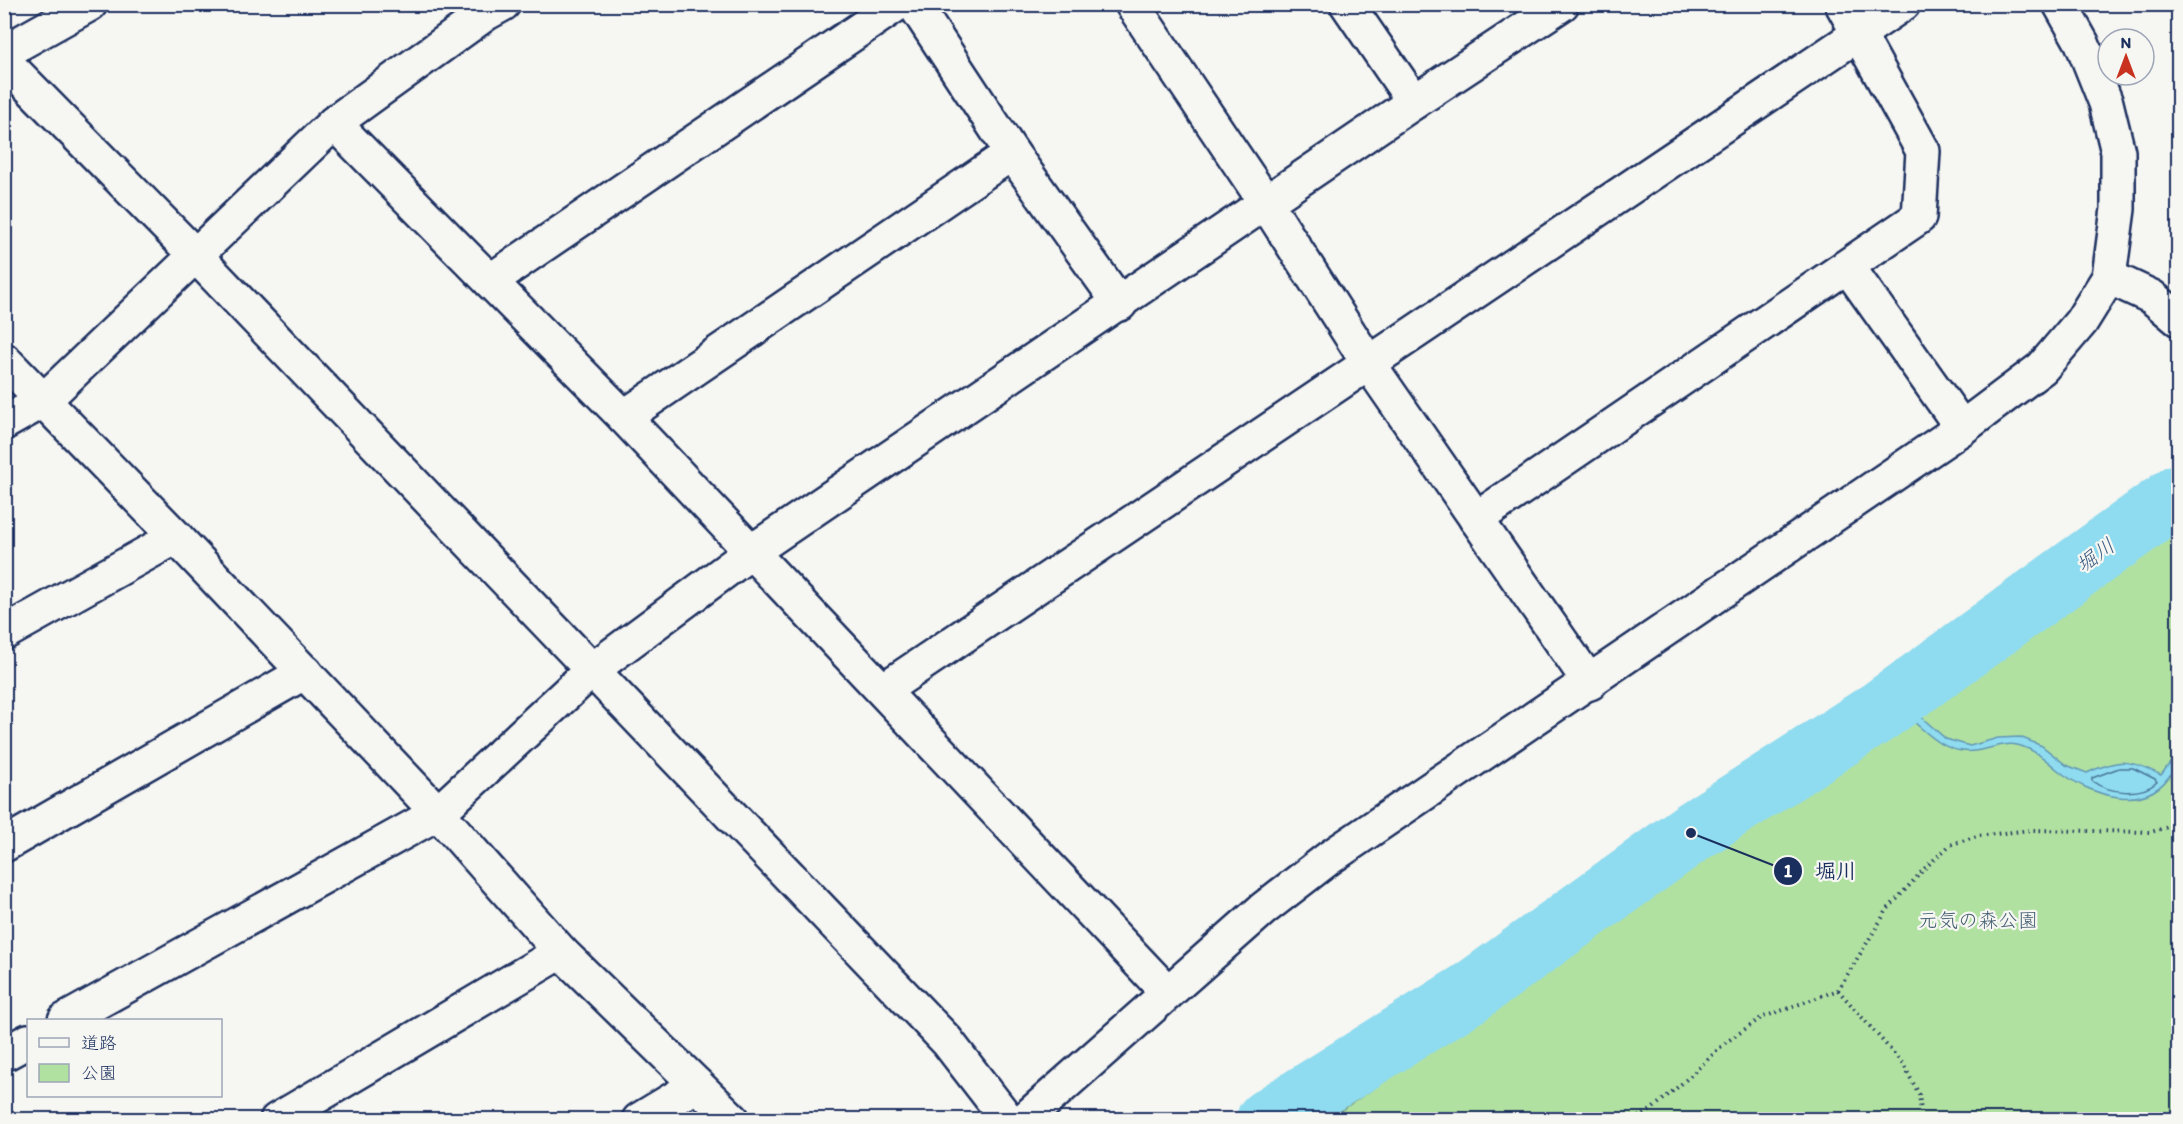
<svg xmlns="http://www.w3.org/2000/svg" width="2183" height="1124" font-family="Itim,'Klee One',sans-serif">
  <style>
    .green { fill: #b1e1a0; stroke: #66887f; stroke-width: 1.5 }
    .water { fill: #8fdbef; stroke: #6196b5; stroke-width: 1.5 }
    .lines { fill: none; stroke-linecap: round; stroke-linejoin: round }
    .shore { stroke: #497498; stroke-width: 1.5 }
    .river { stroke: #8fdbef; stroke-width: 62 }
    .minor-casing { stroke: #1b2f5e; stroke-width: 38 }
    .path { stroke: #1b2f5e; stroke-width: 4; stroke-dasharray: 1.5 4.5; stroke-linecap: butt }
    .minor { stroke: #f6f6f2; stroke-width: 33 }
    .labels { text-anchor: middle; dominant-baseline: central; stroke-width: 4.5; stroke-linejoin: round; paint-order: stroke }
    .park-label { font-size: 20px; fill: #405c6e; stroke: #f6f6f2 }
    .water-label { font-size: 21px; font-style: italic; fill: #385a82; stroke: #f6f6f2 }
    .leader { fill: none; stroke: #1b2f5e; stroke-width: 2 }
    .callout-dot { fill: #1b2f5e; stroke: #f6f6f2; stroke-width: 2 }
    .mark-label { font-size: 18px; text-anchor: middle; font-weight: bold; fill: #fff }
    .callout-label { font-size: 21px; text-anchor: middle; font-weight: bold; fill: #1b2f5e; stroke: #f6f6f2; stroke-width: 4.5; stroke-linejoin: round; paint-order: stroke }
  </style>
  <rect width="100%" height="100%" fill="#f6f6f2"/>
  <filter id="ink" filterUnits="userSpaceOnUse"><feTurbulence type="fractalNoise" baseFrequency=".0167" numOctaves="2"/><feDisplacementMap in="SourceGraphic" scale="12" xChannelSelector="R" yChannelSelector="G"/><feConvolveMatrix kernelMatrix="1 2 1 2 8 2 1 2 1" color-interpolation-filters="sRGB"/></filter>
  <g filter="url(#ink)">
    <polygon class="green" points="2178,522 2178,1119 1327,1120 1414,1061 1631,898 1886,742 2084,589"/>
    <path class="water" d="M1920 716 1946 739 1970 746 1998 738 2020 737 2042 746 2066 765 2087 773C2120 758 2129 759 2161 775L2170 763 2172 772C2147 815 2091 796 2059 771 2045 760 2039 752 2021 746 2010 742 1997 746 1985 749 1953 758 1935 741 1913 721Z"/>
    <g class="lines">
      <path class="shore" d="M2119 768H2133L2155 779 2157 782C2141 797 2108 793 2092 781V778Z"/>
      <polyline class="river" points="1267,1120 1471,992 1691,833 1877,713 2178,495"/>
      <defs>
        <g id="minor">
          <polyline points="914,4 1012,153"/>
          <polyline points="1132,4 1266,203 1369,364 1590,683"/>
          <polyline points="1347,4 1414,102"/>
          <polyline points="4,52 90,4"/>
          <polyline points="4,61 195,255 947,1041 1008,1120"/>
          <polyline points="334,123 624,417 1167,992"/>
          <polyline points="1848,267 1962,428"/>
          <polyline points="2109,277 2152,297 2178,319"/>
          <polyline points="490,281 897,4"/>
          <polyline points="4,360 176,537 438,813 561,952 733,1120"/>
          <polyline points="624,417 1012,153 1120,304"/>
          <polyline points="4,423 43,401 334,123 485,14 503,4"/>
          <polyline points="1476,519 1919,217 1923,151 1842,4"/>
          <polyline points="4,633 176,537"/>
          <polyline points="883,690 1903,4"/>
          <polyline points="4,845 305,672"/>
          <polyline points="65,1020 438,813 592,670 751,552 1414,102 1562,4"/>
          <polyline points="4,1054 28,1041"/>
          <polyline points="277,1120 561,952"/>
          <polyline points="639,1120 697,1085"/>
          <polyline points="1024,1120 1263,909 1329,858 1962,428 2042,368 2081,322 2109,277 2118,209 2118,152 2106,103 2082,43 2060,4"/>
        </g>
      </defs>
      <use href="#minor" class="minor-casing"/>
      <g class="path">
        <polyline points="1838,990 1903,1064 1919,1094 1922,1120"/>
        <polyline points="1633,1120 1651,1110 1688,1078 1725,1043 1761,1018 1838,990 1887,910 1925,868 1950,845 1977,836 2031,830 2151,832 2178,824"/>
      </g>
      <use href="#minor" class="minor"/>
    </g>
  </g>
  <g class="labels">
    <g class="park-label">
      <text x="1978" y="920">元気の森公園</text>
    </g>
    <g class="water-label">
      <text transform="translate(2095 555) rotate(-36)">堀川</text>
    </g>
  </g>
  <path class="leader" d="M1691 833L1788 871"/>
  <g class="callout-dot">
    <circle cx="1691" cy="833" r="6"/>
    <circle cx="1788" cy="871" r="15"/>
  </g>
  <g class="mark-label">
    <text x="1788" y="877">1</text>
  </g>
  <g class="callout-label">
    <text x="1836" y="878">堀川</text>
  </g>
  <rect width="2183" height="1124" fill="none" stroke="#f6f6f2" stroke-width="24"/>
  <rect x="12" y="12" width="2159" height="1100" fill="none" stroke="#1b2f5e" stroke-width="2" filter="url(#ink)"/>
  <rect x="27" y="1019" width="195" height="78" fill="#f6f6f2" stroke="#9ea6b7" stroke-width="1.5"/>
  <rect x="39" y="1038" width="30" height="9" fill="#f6f6f2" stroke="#9ea6b7" stroke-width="1.5"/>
  <text x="81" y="1049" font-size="18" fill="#1b2f5e">道路</text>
  <rect x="39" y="1064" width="30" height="18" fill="#b1e1a0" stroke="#9ea6b7" stroke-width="1.5"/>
  <text x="81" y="1079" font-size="18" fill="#1b2f5e">公園</text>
  <g transform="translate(2126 57)"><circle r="28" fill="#f6f6f2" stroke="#9ea6b7" stroke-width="1.5"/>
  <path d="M0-4.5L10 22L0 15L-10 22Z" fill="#c8321e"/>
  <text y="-9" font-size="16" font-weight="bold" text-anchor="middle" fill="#1b2f5e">N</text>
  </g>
</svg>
